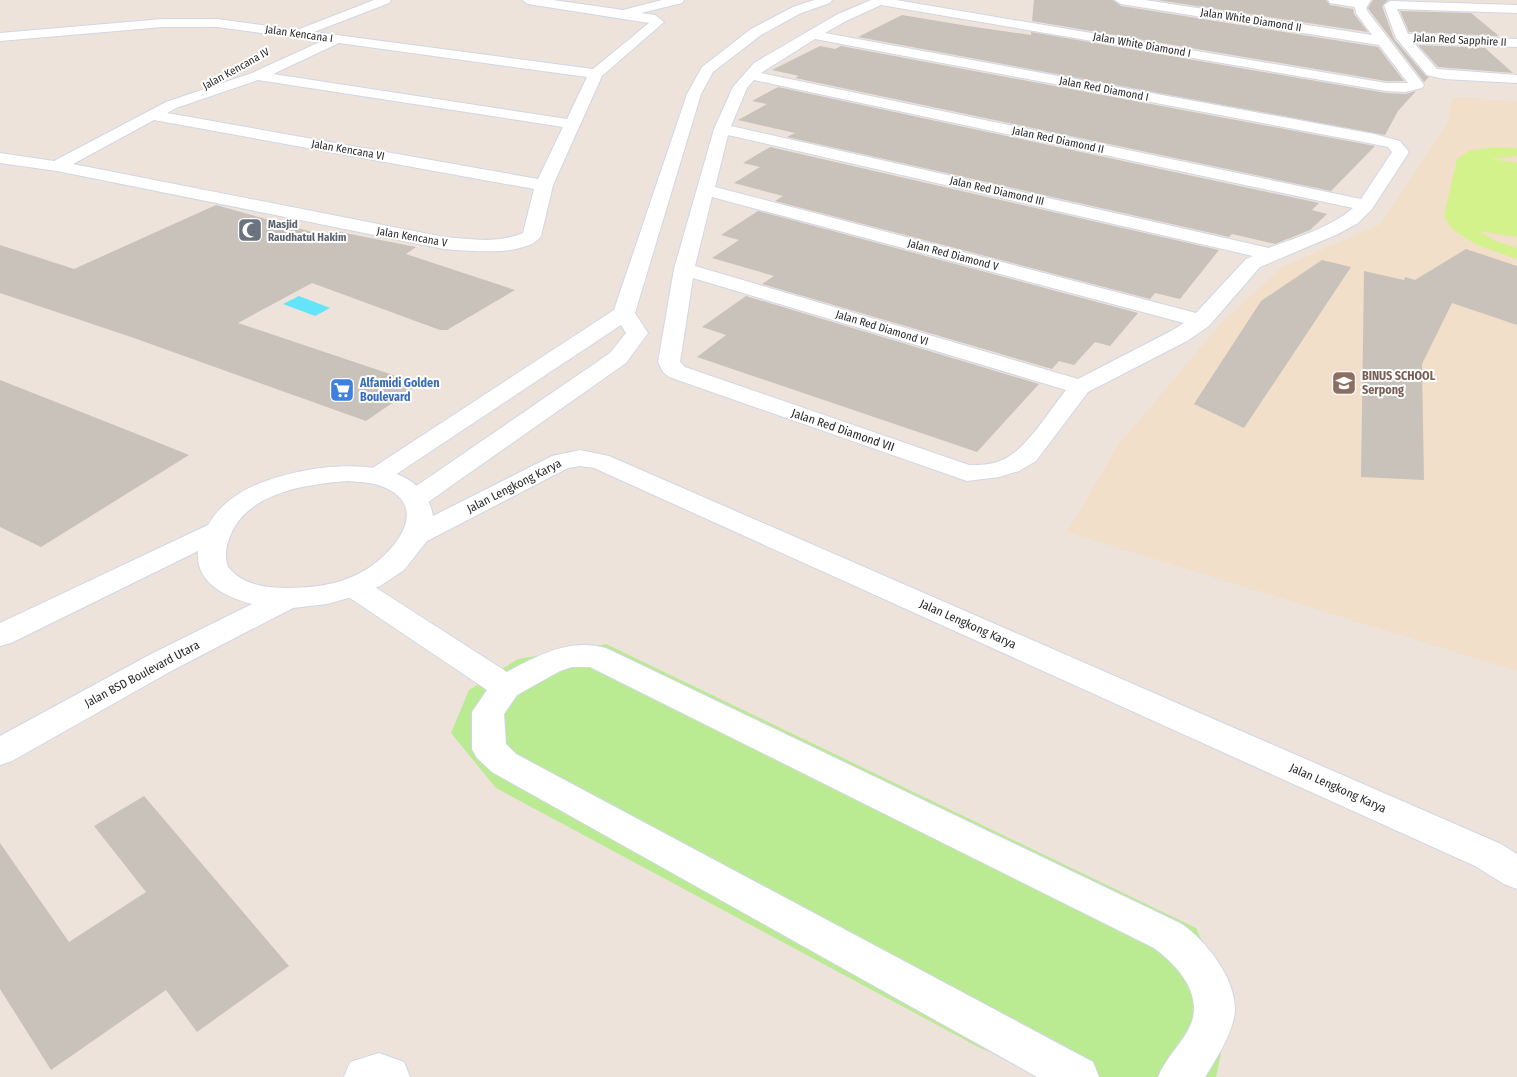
<svg xmlns="http://www.w3.org/2000/svg" width="1517" height="1077" font-family="'Fira Sans Condensed',sans-serif">
  <style>
    .education { fill: #f1dfc9 }
    .green { fill: #baea92 }
    .pitch { fill: #d3f28c }
    .water { fill: #63e4fa }
    .building { fill: #c8c2ba }
    .lines { fill: none; stroke-linecap: round; stroke-linejoin: round }
    .minor-casing { stroke: #d0d6e5; stroke-width: 2 }
    .tertiary-casing { stroke: #d0d6e5; stroke-width: 2 }
    .minor { fill: #fff; fill-rule: evenodd }
    .tertiary { fill: #fff; fill-rule: evenodd }
    .labels { text-anchor: middle; dominant-baseline: central; stroke-width: 4; stroke-linejoin: round; paint-order: stroke }
    .far-street-label { font-size: 11px; fill: #2a2a2a; stroke: #fff }
    .far-worship-label { font-size: 11px; font-weight: bold; fill: #5b616d; stroke: #fff; text-anchor: start }
    .education-label { font-size: 12px; font-weight: bold; fill: #785e54; stroke: #fff; text-anchor: start }
    .shop-label { font-size: 12px; font-weight: bold; fill: #366cbe; stroke: #fff; text-anchor: start }
    .street-label { font-size: 12px; fill: #2a2a2a; stroke: #fff }
  </style>
  <rect width="100%" height="100%" fill="#eee3db"/>
  <polygon class="education" points="1452,98 1517,101 1517,671 1067,532 1119,444 1221,323 1282,267 1379,225 1448,122"/>
  <polygon class="green" points="606,644 1196,928 1231,1005 1216,1077 1058,1077 980,1048 496,788 451,733 469,690 518,659"/>
  <polygon class="pitch" points="1494,147 1517,148 1517,156 1491,159 1517,163 1517,237 1479,231 1495,241 1517,248 1517,259 1477,245 1453,230 1444,216 1457,159 1469,151"/>
  <polygon class="water" points="299,296 330,308 315,316 283,304"/>
  <g class="building">
    <polygon points="1034,0 1113,0 1121,6 1378,47 1404,81 1386,81 1032,21"/>
    <polygon points="1157,0 1326,0 1330,5 1353,9 1354,14 1368,32"/>
    <polygon points="1373,0 1388,0 1382,6 1394,39 1426,76 1429,77 1424,82 1370,11 1368,8"/>
    <polygon points="1400,11 1471,13 1499,36 1409,32"/>
    <polygon points="902,15 968,26 1031,35 1031,32 1386,93 1405,94 1416,91 1398,111 1385,135 858,37"/>
    <polygon points="1418,45 1485,48 1513,73 1438,67"/>
    <polygon points="820,46 835,49 841,46 1375,146 1331,191 795,78 799,76 772,70"/>
    <polygon points="778,87 1319,203 1312,210 1327,214 1310,230 1275,244 1232,234 1229,237 787,137 795,133 738,120 767,104 752,101"/>
    <polygon points="770,147 1219,250 1180,299 1155,293 1150,299 775,201 783,196 734,183 760,167 743,163"/>
    <polygon points="216,205 330,237 340,232 416,247 406,254 515,290 447,330 440,330 312,283 238,323 420,384 366,421 131,337 0,293 0,245 74,269"/>
    <polygon points="758,211 1138,313 1110,346 1095,342 1074,365 1059,361 1052,369 762,284 774,276 712,258 739,240 721,235"/>
    <polygon points="1466,249 1517,266 1517,325 1452,303 1422,364 1424,480 1361,477 1364,271 1404,280 1405,277 1415,280"/>
    <polygon points="1322,260 1351,267 1244,428 1194,404 1261,301"/>
    <polygon points="746,296 1039,384 977,452 697,357 726,335 702,327"/>
    <polygon points="0,380 137,434 189,455 41,547 0,527"/>
    <polygon points="144,796 289,966 197,1032 166,990 51,1070 0,989 0,843 69,942 146,892 94,826"/>
  </g>
  <g class="lines">
    <defs>
      <g id="minor">
        <path d="M374 0H391L389 3 314 32 593 69 649 23 528 4 522 0H553L623 10 662 0H684L682 3 641 13 655 15 664 22 602 76 553 185 541 236C527 257 467 251 444 249L57 171 0 163V153L54 161 166 102 252 73 322 41 217 27H163L0 41V33L163 19H217L297 30ZM339 43 587 77 567 119 273 74ZM258 80 563 127 538 179 167 113 176 108ZM154 120 534 189 523 233C498 244 470 239 444 237L73 164Z"/>
        <polygon points="814,0 832,0 830,3 801,13 761,35 713,72 701,94 635,313 648,333 626,363 424,505 415,507 406,505 402,499 406,493 610,353 626,333 621,325 386,481 377,484 368,481 364,476 368,471 614,310 687,94 702,67 751,29 793,7"/>
        <path d="M871 0H896L1386 83H1408L1379 45 1121 4 1115 0H1145L1372 35 1356 13 1355 7 1330 3 1328 0H1371L1366 8 1368 12 1424 85 1422 88 1405 92 1386 91 881 5 846 21 825 33 1374 134 1400 141 1409 152 1372 209 1358 223 1338 234 1260 267 1209 326 1187 341 1088 392 1036 461 1019 471 999 477 967 481 669 377 663 372 658 362 674 269 714 129 733 87 754 63 836 15ZM815 39 1374 144 1388 147 1392 152 1361 199 761 73ZM754 80 1353 208C1330 228 1297 237 1269 248L731 126 747 88ZM728 135 1253 256 1246 259 1196 313 715 187ZM712 197 1184 323 1171 331 1078 379 695 266ZM693 278 1066 390C1048 412 1026 451 1000 461 990 465 980 465 969 465L685 367 680 362Z"/>
        <polygon points="1390,1 1517,5 1517,13 1397,9 1408,34 1517,39 1517,47 1414,43 1437,69 1517,75 1517,83 1444,79 1427,75 1396,38 1384,5"/>
        <path d="M354 577 364 580 507 672C538 655 570 638 606 648L1182 924C1207 942 1235 977 1235 1010 1234 1031 1216 1060 1205 1077H1158C1166 1057 1183 1043 1191 1024 1203 993 1177 965 1154 948L590 667H572L560 671 517 695 504 714 506 744 516 754 1093 1062 1099 1077H1037L492 772 477 758 472 749V712L487 690 344 594 340 587 344 580Z"/>
        <polygon points="379,1053 404,1062 410,1077 344,1077 350,1062"/>
      </g>
      <path id="tertiary" d="M580 450 609 456 1501 844 1517 854V889L1504 884 1475 866 594 468 580 466 568 468 427 541 404 570 380 586 352 597 327 604 293 608 173 670 12 761 0 765V736L151 654 252 604C226 597 195 583 198 551L11 643 0 646V623L208 525C216 511 227 501 240 493 285 465 421 442 433 516L552 456ZM348 481C358 482 369 482 378 485 436 504 394 555 360 573 338 585 312 588 287 588 265 588 243 585 228 567 224 555 226 545 231 534 249 492 308 484 348 481Z"/>
    </defs>
    <use href="#minor" class="minor-casing"/>
    <use href="#tertiary" class="tertiary-casing"/>
    <use href="#minor" class="minor"/>
    <use href="#tertiary" class="tertiary"/>
  </g>
  <defs>
    <symbol id="mosque-square" viewBox="-11 -11 22 22"><rect x="-9" y="-9" width="18" height="18" rx="4" fill="#6b7280" stroke="#fff"/><path d="M3.5-4.9A6 6 0 1 0 3.5 4.9A5 5 0 1 1 3.5-4.9Z" fill="#fff"/></symbol>
    <symbol id="school-square" viewBox="-11 -11 22 22"><rect x="-9" y="-9" width="18" height="18" rx="4" fill="#8d6e63" stroke="#fff"/><path d="M0-5L7-2L0 1L-7-2ZM-4 1L0 2.5L4 1V4Q0 6-4 4Z" fill="#fff"/></symbol>
    <symbol id="supermarket-square" viewBox="-11 -11 22 22"><rect x="-9" y="-9" width="18" height="18" rx="4" fill="#3f7fe0" stroke="#fff"/><path d="M-6-5.5h2.5l.6 2H6L4.5 2H-2.5L-4.4-4H-6ZM-1.5 3.2a1.3 1.3 0 1 0 .1 0ZM3 3.2a1.3 1.3 0 1 0 .1 0Z" fill="#fff"/></symbol>
  </defs>
  <g fill-rule="evenodd">
    <use href="#mosque-square" x="236" y="216" width="28" height="28"/>
    <use href="#school-square" x="1330" y="369" width="28" height="28"/>
    <use href="#supermarket-square" x="328" y="376" width="28" height="28"/>
  </g>
  <g class="labels">
    <g class="far-street-label">
      <text transform="translate(1251 20) rotate(9)">Jalan White Diamond II</text>
      <text transform="translate(299 34) rotate(8)">Jalan Kencana I</text>
      <text transform="translate(1460 40) rotate(3)">Jalan Red Sapphire II</text>
      <text transform="translate(1142 45) rotate(10)">Jalan White Diamond I</text>
      <text transform="translate(236 69) rotate(-29)">Jalan Kencana IV</text>
      <text transform="translate(1104 89) rotate(11)">Jalan Red Diamond I</text>
      <text transform="translate(1058 140) rotate(12)">Jalan Red Diamond II</text>
      <text transform="translate(348 150) rotate(10)">Jalan Kencana VI</text>
      <text transform="translate(997 191) rotate(13)">Jalan Red Diamond III</text>
      <text transform="translate(412 237) rotate(10)">Jalan Kencana V</text>
      <text transform="translate(953 255) rotate(15)">Jalan Red Diamond V</text>
      <text transform="translate(882 328) rotate(17)">Jalan Red Diamond VI</text>
    </g>
    <g class="far-worship-label">
      <text x="268" y="224">Masjid<tspan x="268" dy="13">Raudhatul Hakim</tspan></text>
    </g>
    <g class="education-label">
      <text x="1362" y="376">BINUS SCHOOL<tspan x="1362" dy="14">Serpong</tspan></text>
    </g>
    <g class="shop-label">
      <text x="360" y="383">Alfamidi Golden<tspan x="360" dy="14">Boulevard</tspan></text>
    </g>
    <g class="street-label">
      <text transform="translate(843 430) rotate(19)">Jalan Red Diamond VII</text>
      <text transform="translate(514 486) rotate(-27)">Jalan Lengkong Karya</text>
      <text transform="translate(968 624) rotate(24)">Jalan Lengkong Karya</text>
      <text transform="translate(142 674) rotate(-28)">Jalan BSD Boulevard Utara</text>
      <text transform="translate(1338 788) rotate(24)">Jalan Lengkong Karya</text>
    </g>
  </g>
</svg>
